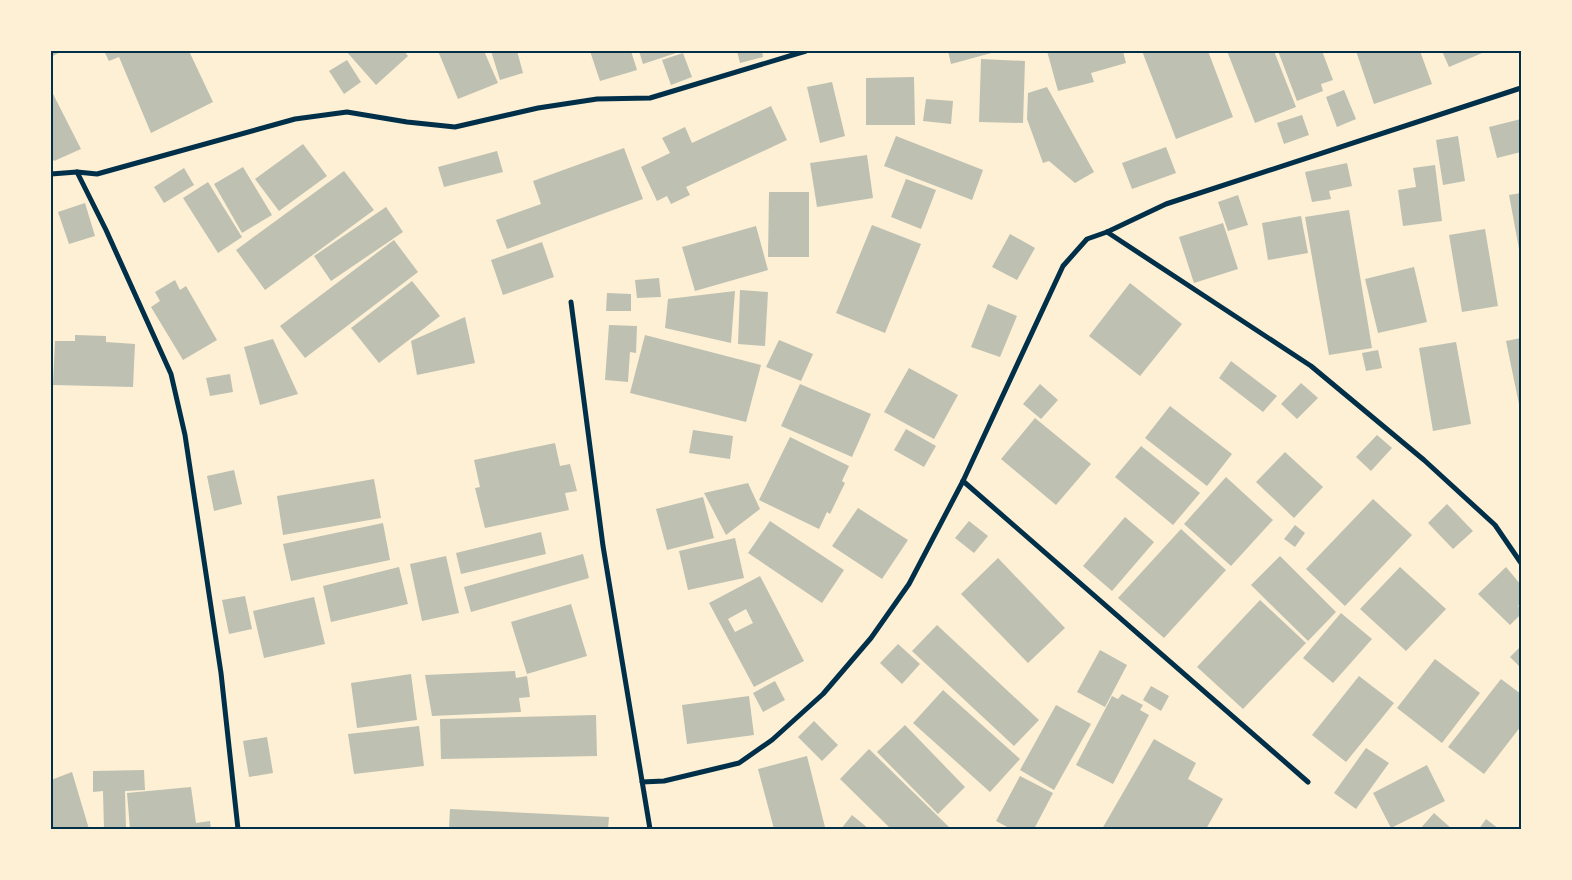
<svg xmlns="http://www.w3.org/2000/svg" width="1572" height="880" font-family="'Golos Text',sans-serif">
  <style>
    .building { fill: #bec0b2; fill-rule: evenodd }
    .lines { fill: none; stroke-linecap: round; stroke-linejoin: round }
    .minor { stroke: #003049; stroke-width: 5 }
    .neatline { fill: none; stroke: #003049; stroke-width: 2 }
  </style>
  <rect width="100%" height="100%" fill="#fdf0d5"/>
  <g class="building">
    <polygon points="51,51 62,51 51,57"/>
    <polygon points="104,51 189,51 213,102 151,133 119,57 109,61"/>
    <polygon points="346,51 404,51 408,56 376,85"/>
    <polygon points="438,51 484,51 498,83 458,99"/>
    <polygon points="491,51 517,51 523,73 500,80"/>
    <polygon points="590,51 631,51 637,70 600,81"/>
    <polygon points="639,51 678,51 679,52 643,64"/>
    <polygon points="737,51 762,51 763,57 740,63"/>
    <polygon points="948,51 995,51 995,52 951,64"/>
    <polygon points="1047,51 1123,51 1126,63 1091,73 1094,82 1058,91"/>
    <polygon points="1142,51 1208,51 1233,117 1176,139"/>
    <polygon points="1227,51 1274,51 1296,107 1255,123"/>
    <polygon points="1278,51 1322,51 1333,80 1321,84 1323,91 1297,101"/>
    <polygon points="1356,51 1420,51 1432,84 1374,104"/>
    <polygon points="1442,51 1487,51 1449,67"/>
    <polygon points="683,53 692,77 671,85 662,60"/>
    <polygon points="981,59 1025,61 1023,123 979,122"/>
    <polygon points="347,60 361,82 344,94 329,71"/>
    <polygon points="914,77 915,125 866,125 866,78"/>
    <polygon points="832,82 845,136 820,143 807,87"/>
    <polygon points="1047,87 1094,172 1075,183 1049,161 1043,163 1027,119 1028,93"/>
    <polygon points="51,90 81,149 54,161 51,157"/>
    <polygon points="1344,90 1356,119 1337,127 1326,97"/>
    <polygon points="926,99 953,101 951,124 923,121"/>
    <polygon points="771,106 787,140 686,187 690,195 671,204 667,196 657,201 641,167 670,153 662,138 685,127 692,143"/>
    <polygon points="1302,115 1309,135 1284,144 1277,123"/>
    <polygon points="1521,119 1521,152 1497,158 1489,127"/>
    <polygon points="896,136 983,170 972,200 884,166"/>
    <polygon points="1458,136 1465,181 1443,185 1436,140"/>
    <polygon points="303,144 327,176 279,211 255,179"/>
    <polygon points="1166,147 1176,173 1132,189 1122,163"/>
    <polygon points="624,148 643,199 507,249 496,220 541,204 533,181"/>
    <polygon points="497,151 503,172 444,187 438,167"/>
    <polygon points="867,155 873,198 817,207 810,163"/>
    <polygon points="1347,163 1352,186 1329,191 1331,199 1312,202 1305,172"/>
    <polygon points="1435,165 1442,221 1403,226 1398,190 1416,187 1413,168"/>
    <polygon points="243,167 272,215 242,233 214,184"/>
    <polygon points="184,168 194,185 164,203 154,187"/>
    <polygon points="344,171 374,210 265,290 236,250"/>
    <polygon points="906,179 936,190 921,229 891,217"/>
    <polygon points="208,182 242,237 218,253 183,198"/>
    <polygon points="769,192 809,192 809,257 768,257"/>
    <polygon points="1521,193 1521,254 1520,254 1509,195"/>
    <polygon points="1238,195 1248,225 1228,231 1218,202"/>
    <polygon points="85,203 95,236 69,244 58,212"/>
    <polygon points="386,207 403,232 331,281 314,256"/>
    <polygon points="1349,210 1372,348 1329,355 1305,217"/>
    <polygon points="1301,216 1308,253 1268,260 1262,223"/>
    <polygon points="1223,223 1238,269 1194,283 1179,237"/>
    <polygon points="872,225 921,244 885,333 836,313"/>
    <polygon points="756,226 768,270 695,291 682,247"/>
    <polygon points="1485,229 1498,306 1462,312 1449,235"/>
    <polygon points="1010,234 1035,248 1017,280 992,267"/>
    <polygon points="394,240 418,272 305,358 280,326"/>
    <polygon points="542,242 554,277 503,295 491,260"/>
    <polygon points="1414,267 1427,322 1378,333 1365,279"/>
    <polygon points="659,278 661,297 637,298 635,280"/>
    <polygon points="175,280 180,290 186,286 217,340 183,360 151,307 160,301 155,292"/>
    <polygon points="412,281 440,316 379,363 351,328"/>
    <polygon points="1130,283 1182,324 1140,376 1089,336"/>
    <polygon points="740,290 768,292 765,346 738,344"/>
    <polygon points="735,291 731,343 665,328 668,299"/>
    <polygon points="607,293 631,294 631,311 606,311"/>
    <polygon points="988,304 1017,316 1000,357 971,347"/>
    <polygon points="465,317 475,363 417,375 411,341"/>
    <polygon points="609,325 637,326 636,353 630,352 628,382 605,380"/>
    <polygon points="75,335 106,336 106,342 135,344 133,387 53,385 55,341 75,341"/>
    <polygon points="645,335 761,365 746,422 630,393"/>
    <polygon points="1521,338 1521,409 1520,409 1506,341"/>
    <polygon points="273,339 298,394 260,405 244,347"/>
    <polygon points="779,340 813,354 801,381 766,367"/>
    <polygon points="1456,342 1471,424 1433,431 1419,348"/>
    <polygon points="1378,350 1382,368 1366,371 1362,353"/>
    <polygon points="1231,361 1277,396 1263,412 1219,378"/>
    <polygon points="909,368 958,395 934,439 884,412"/>
    <polygon points="230,374 233,392 210,396 206,378"/>
    <polygon points="1301,383 1318,398 1297,419 1281,404"/>
    <polygon points="800,384 871,414 852,457 781,426"/>
    <polygon points="1040,384 1058,400 1041,419 1023,404"/>
    <polygon points="1170,406 1232,454 1207,486 1145,438"/>
    <polygon points="1035,418 1091,464 1056,505 1001,459"/>
    <polygon points="906,429 936,446 924,467 894,450"/>
    <polygon points="693,430 733,436 730,459 689,453"/>
    <polygon points="1377,435 1392,448 1371,471 1356,457"/>
    <polygon points="790,437 849,466 842,481 845,483 830,514 827,512 819,529 759,500"/>
    <polygon points="555,443 560,466 570,464 577,491 565,493 569,510 485,528 475,488 480,487 474,460"/>
    <polygon points="1141,446 1200,493 1173,525 1115,477"/>
    <polygon points="1285,452 1323,487 1294,518 1256,482"/>
    <polygon points="234,470 242,504 214,511 207,476"/>
    <polygon points="1226,477 1273,520 1231,566 1184,524"/>
    <polygon points="374,479 381,518 283,535 277,496"/>
    <polygon points="748,483 760,509 726,535 704,493"/>
    <polygon points="703,497 714,538 667,550 656,509"/>
    <polygon points="1373,499 1412,535 1345,606 1306,569"/>
    <polygon points="1447,504 1473,531 1453,549 1428,523"/>
    <polygon points="858,508 908,540 882,579 832,546"/>
    <polygon points="1125,517 1154,542 1112,591 1083,566"/>
    <polygon points="770,521 844,570 822,603 748,553"/>
    <polygon points="969,521 988,536 974,553 955,538"/>
    <polygon points="383,523 390,560 291,581 283,544"/>
    <polygon points="1295,525 1305,533 1295,547 1284,539"/>
    <polygon points="1181,529 1226,570 1164,638 1118,598"/>
    <polygon points="541,532 546,554 461,574 456,553"/>
    <polygon points="735,538 744,578 688,590 679,551"/>
    <polygon points="583,554 589,578 471,612 464,587"/>
    <polygon points="446,556 459,613 422,621 410,564"/>
    <polygon points="1280,556 1336,612 1308,641 1251,585"/>
    <polygon points="998,558 1065,628 1028,663 961,594"/>
    <polygon points="399,567 408,604 331,622 323,586"/>
    <polygon points="1400,567 1446,609 1406,651 1360,609"/>
    <polygon points="1506,567 1521,585 1521,602 1518,606 1521,609 1521,614 1510,625 1478,594"/>
    <path d="M760 576 804 661 754 687 709 603ZM746 609 753 623 735 632 728 619Z"/>
    <polygon points="245,596 252,629 229,634 222,600"/>
    <polygon points="314,597 325,644 264,658 253,611"/>
    <polygon points="1260,600 1306,643 1243,709 1197,667"/>
    <polygon points="571,604 587,656 527,674 511,622"/>
    <polygon points="1341,613 1372,639 1333,683 1303,658"/>
    <polygon points="937,625 1039,720 1014,746 912,651"/>
    <polygon points="898,644 920,664 902,684 880,663"/>
    <polygon points="1521,646 1521,668 1510,657"/>
    <polygon points="1100,650 1127,665 1105,707 1077,692"/>
    <polygon points="1435,659 1480,693 1442,743 1397,708"/>
    <polygon points="515,671 516,678 527,676 530,697 519,698 521,712 432,716 425,675"/>
    <polygon points="411,674 417,720 357,728 351,683"/>
    <polygon points="1359,676 1394,703 1346,762 1312,735"/>
    <polygon points="1501,679 1521,694 1521,726 1484,774 1448,747"/>
    <polygon points="775,681 785,700 763,712 753,693"/>
    <polygon points="1151,686 1169,696 1161,711 1143,700"/>
    <polygon points="943,690 1020,759 990,792 913,723"/>
    <polygon points="1122,694 1143,705 1140,710 1149,715 1113,784 1076,765 1112,696 1118,699"/>
    <polygon points="749,696 754,735 687,744 682,705"/>
    <polygon points="1056,705 1091,724 1054,790 1020,770"/>
    <polygon points="596,715 597,756 441,759 440,719"/>
    <polygon points="814,721 838,745 822,761 798,737"/>
    <polygon points="905,725 965,787 938,814 877,752"/>
    <polygon points="419,726 424,766 354,774 348,734"/>
    <polygon points="267,737 273,773 249,777 243,741"/>
    <polygon points="1154,739 1196,763 1188,779 1223,799 1206,829 1102,829"/>
    <polygon points="1366,748 1389,763 1356,809 1334,793"/>
    <polygon points="869,749 951,829 891,829 840,779"/>
    <polygon points="807,756 825,827 819,829 774,829 758,769"/>
    <polygon points="1427,765 1445,801 1391,828 1373,793"/>
    <polygon points="144,770 145,790 125,791 126,829 104,829 103,791 93,792 93,771"/>
    <polygon points="72,772 89,829 51,829 51,780"/>
    <polygon points="1020,776 1053,793 1034,829 1011,829 996,821"/>
    <polygon points="191,787 196,823 210,821 211,829 130,829 127,793"/>
    <polygon points="450,809 609,817 608,829 449,829"/>
    <polygon points="1434,813 1452,829 1420,829"/>
    <polygon points="852,815 869,829 841,829"/>
    <polygon points="1486,819 1499,829 1479,829"/>
  </g>
  <g class="lines">
    <g class="minor">
      <polyline points="77,172 106,230 171,374 185,435 221,673 238,829"/>
      <polyline points="51,174 77,172 97,174 295,119 347,112 407,122 455,127 538,108 597,99 650,98 806,51"/>
      <polyline points="1107,232 1311,366 1424,460 1495,525 1521,563"/>
      <polyline points="571,302 603,546 650,829"/>
      <polyline points="963,481 1308,782"/>
      <polyline points="642,782 664,781 739,763 772,740 823,694 871,638 909,584 963,481 1063,266 1087,239 1107,232 1166,204 1521,88"/>
    </g>
  </g>
  <rect width="1572" height="880" fill="none" stroke="#fdf0d5" stroke-width="105"/>
  <rect x="52" y="52" width="1468" height="776" class="neatline"/>
</svg>
